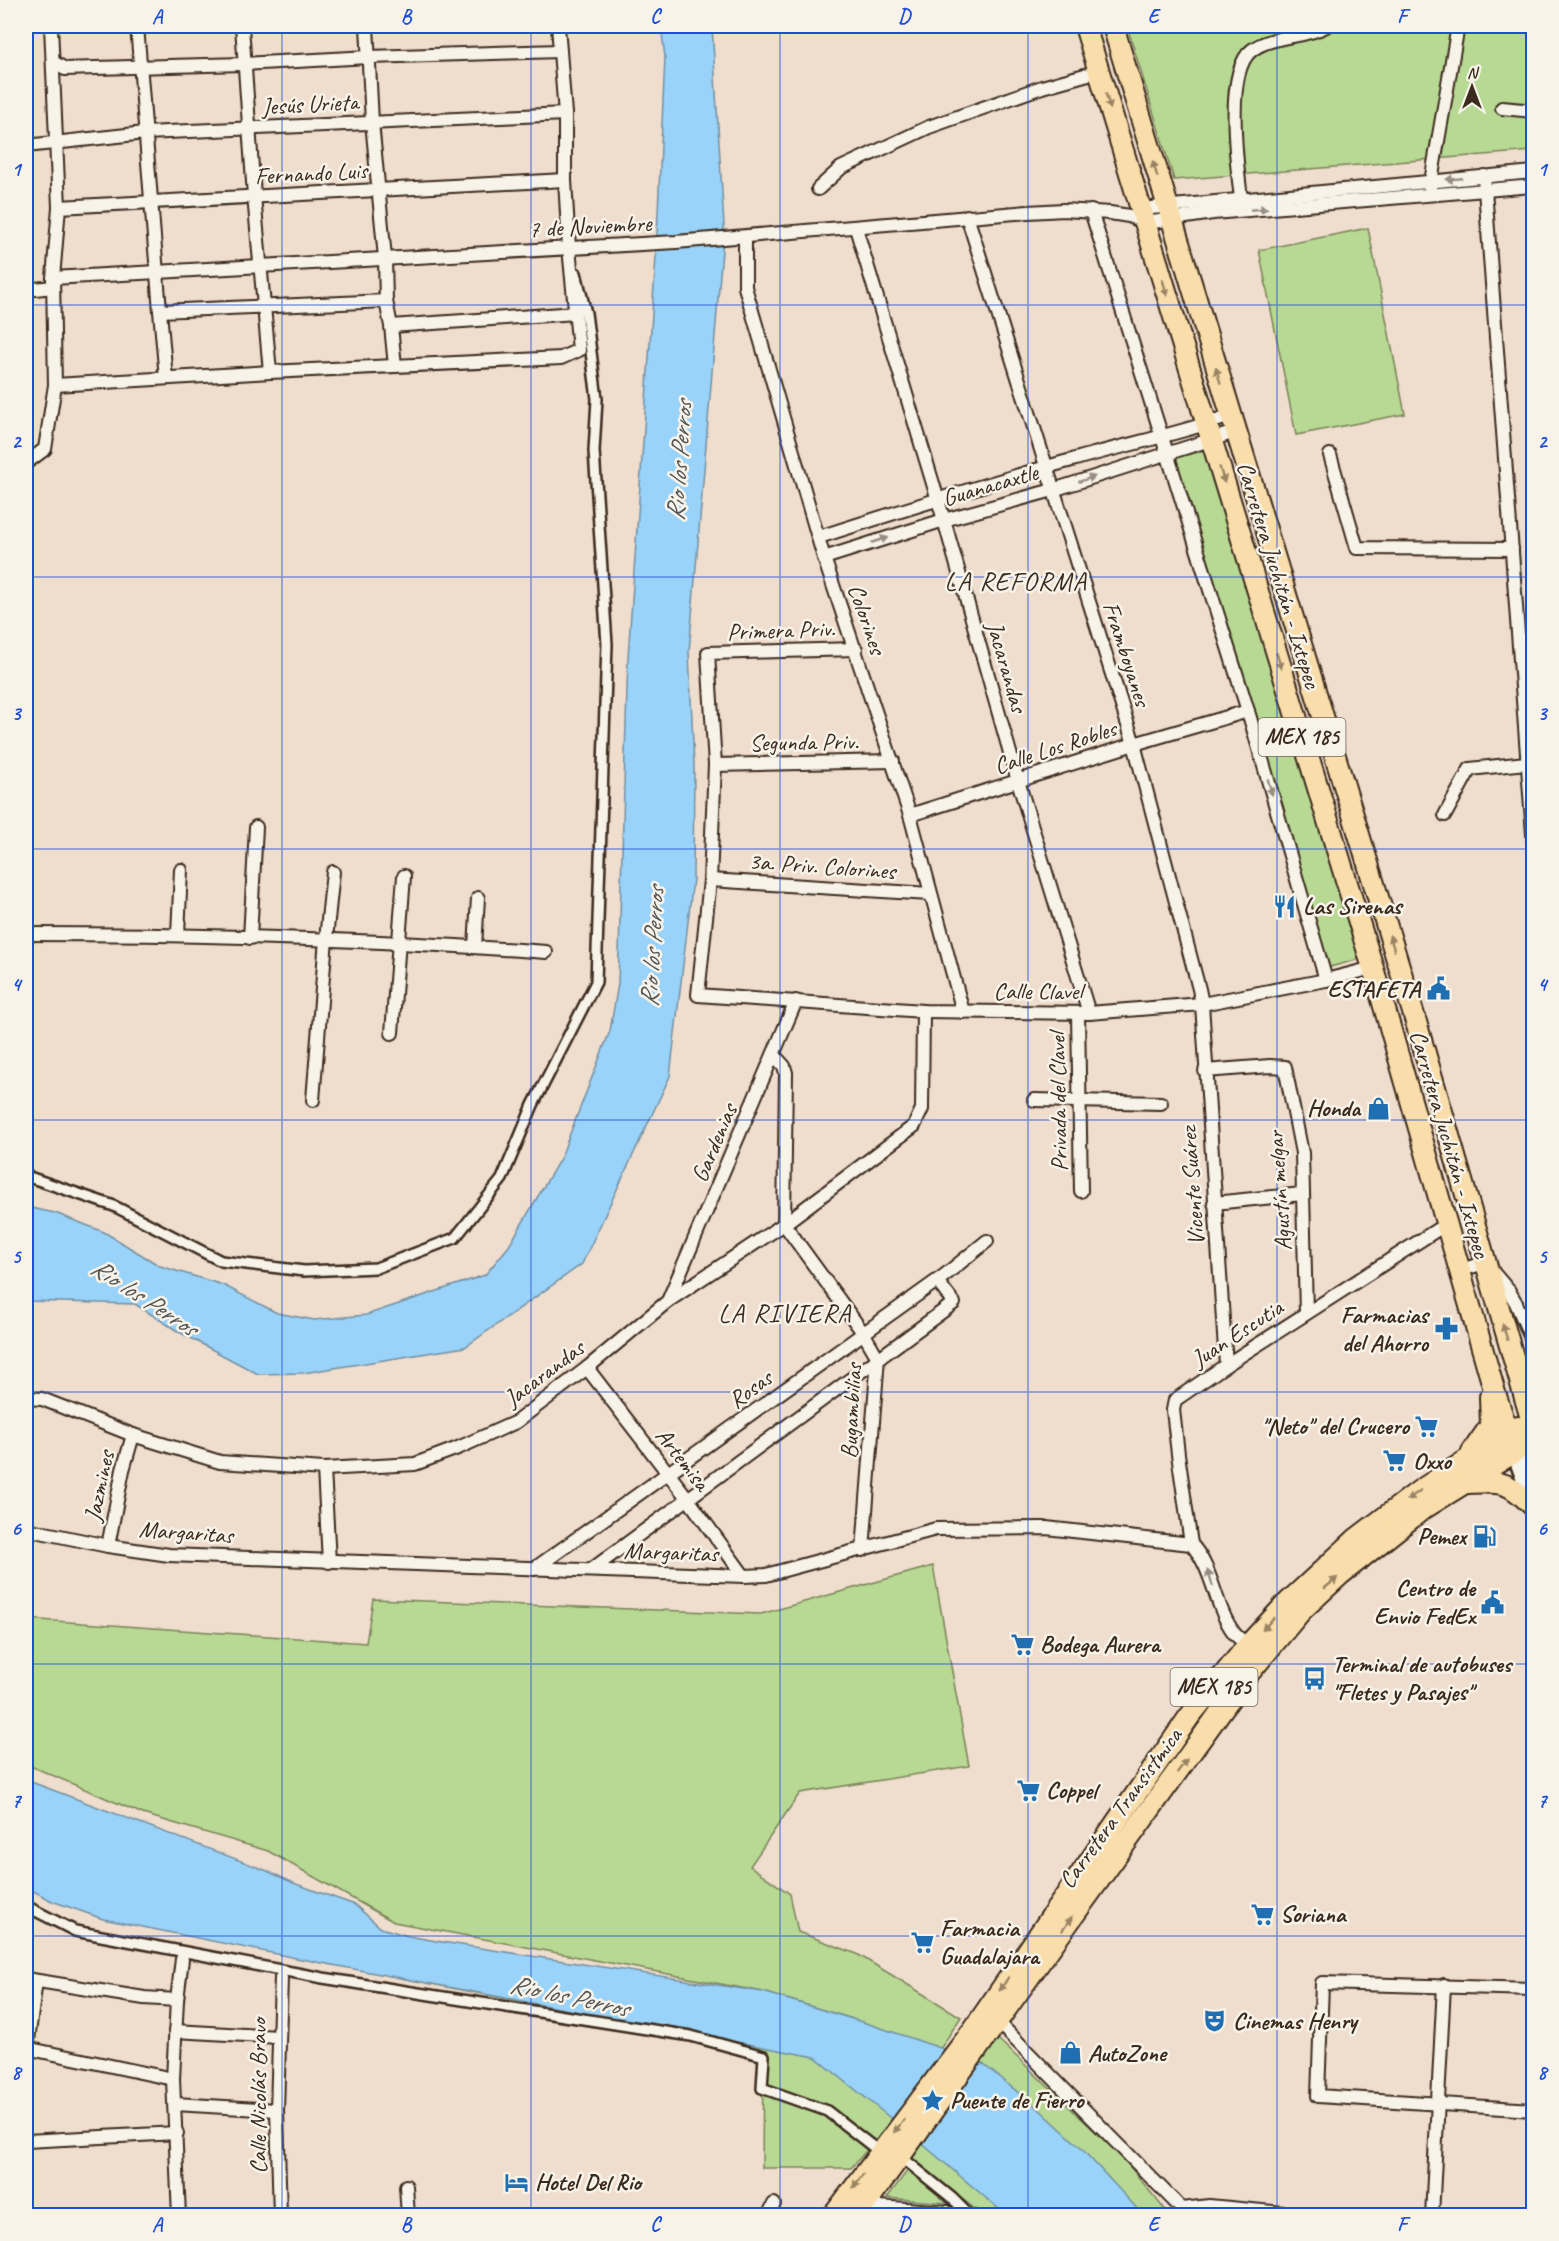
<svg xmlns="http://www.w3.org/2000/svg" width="1559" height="2241" font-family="Caveat,sans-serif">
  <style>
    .green { fill: #b7d993; stroke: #798258; stroke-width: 1.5 }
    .water { fill: #99d3f9; stroke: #738fa1; stroke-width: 1.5 }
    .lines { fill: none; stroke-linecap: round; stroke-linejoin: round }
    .pedestrian-casing { stroke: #3b2a1e; stroke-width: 14 }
    .minor-casing { stroke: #3b2a1e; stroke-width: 16 }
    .tertiary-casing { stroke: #3b2a1e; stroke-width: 21 }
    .primary-casing { stroke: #3b2a1e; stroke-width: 24 }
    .pedestrian { stroke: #f7f3e8; stroke-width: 9 }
    .minor { stroke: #f7f3e8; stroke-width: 12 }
    .tertiary { stroke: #f7f3e8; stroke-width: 16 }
    .primary { stroke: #f9deab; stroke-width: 20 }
    .oneway { fill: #9a8464 }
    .oneway2 { fill: #998e83 }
    .grid { fill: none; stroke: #1d4ed8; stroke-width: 1.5; stroke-opacity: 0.55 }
    .labels { text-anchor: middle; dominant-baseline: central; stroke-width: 5; stroke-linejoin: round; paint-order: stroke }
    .shield { fill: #f7f3e8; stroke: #73665b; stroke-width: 1.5 }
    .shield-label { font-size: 22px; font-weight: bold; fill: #3b2a1e }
    .street-label { font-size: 24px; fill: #3b2a1e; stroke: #f7f3e8 }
    .poi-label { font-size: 24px; font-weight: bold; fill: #3b2a1e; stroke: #f7f3e8; text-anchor: start }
    .water-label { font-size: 26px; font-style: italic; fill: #525455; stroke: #f7f3e8 }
    .neighbourhood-label { font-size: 26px; letter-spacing: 1.5px; fill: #3b2a1e; stroke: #f7f3e8 }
    .neatline { fill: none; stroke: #1d4ed8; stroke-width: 2 }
    .grid-label { font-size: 20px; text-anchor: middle; font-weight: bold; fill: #1d4ed8 }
  </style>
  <rect width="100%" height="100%" fill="#efddcd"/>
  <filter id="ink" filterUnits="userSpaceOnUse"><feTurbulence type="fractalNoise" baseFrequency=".0167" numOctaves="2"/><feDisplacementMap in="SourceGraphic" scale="12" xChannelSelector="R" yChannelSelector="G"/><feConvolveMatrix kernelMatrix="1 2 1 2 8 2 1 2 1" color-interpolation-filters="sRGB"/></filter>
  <g filter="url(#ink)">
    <g class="green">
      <polygon points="1127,26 1533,26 1533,151 1174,180"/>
      <polygon points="1368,228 1405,414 1296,435 1259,250"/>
      <polygon points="1206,451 1364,958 1326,968 1175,457"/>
      <polygon points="933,1566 969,1766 800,1793 750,1866 790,1894 798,1932 857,1954 961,2017 940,2049 978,2062 998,2039 1123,2158 1169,2215 983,2215 880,2135 851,2168 762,2168 763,2057 691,2036 357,1969 853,2019 763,1992 394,1922 268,1851 143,1814 26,1764 26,1619 366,1643 373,1599 761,1614"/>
      <polygon points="911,2166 952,2198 948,2203 887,2198"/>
    </g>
    <g class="water">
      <polygon points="661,26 712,26 724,226 689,652 694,766 693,879 670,1076 582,1264 465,1347 303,1373 258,1374 179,1332 135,1304 26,1301 26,1207 55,1213 104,1232 160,1266 223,1285 277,1313 314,1320 366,1315 485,1275 509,1246 561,1157 610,1031 618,984 628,657 656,257 665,57"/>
      <polygon points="26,1780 265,1870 296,1884 355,1905 381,1928 408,1936 442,1942 763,1992 869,2024 979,2061 1040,2110 1079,2146 1143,2215 1006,2215 920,2142 815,2057 296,1958 103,1919 52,1901 26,1887"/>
    </g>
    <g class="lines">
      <defs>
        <g id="pedestrian">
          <polyline points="26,1176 114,1206 221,1261 304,1271 376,1268 455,1238 502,1179 533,1105 596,982 607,644 594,451 597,399 586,313 576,273"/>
          <polyline points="26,1906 75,1931 323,1978 691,2036 764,2056 762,2088 827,2111 872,2146 883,2150"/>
          <polyline points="899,2155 952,2198 970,2216"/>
        </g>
        <g id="minor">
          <polyline points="137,26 160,311"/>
          <polyline points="242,26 254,196 270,372"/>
          <polyline points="367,26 372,122 385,258 386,301 391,326 395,366"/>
          <polyline points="53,62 65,69 95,68 244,64 369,57 560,51"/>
          <polyline points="1502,108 1534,111"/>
          <polyline points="26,146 145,133 565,114"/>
          <polyline points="1484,176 1534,848"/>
          <polyline points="1430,187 1458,26"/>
          <polyline points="818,189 841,168 929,127 1042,87 1099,71"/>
          <path d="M1241 198C1237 166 1224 71 1252 50 1272 35 1305 38 1326 26"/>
          <polyline points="59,207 565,180"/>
          <polyline points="1091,211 1248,711 1326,980"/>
          <polyline points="1137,211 1141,209 1534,172"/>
          <polyline points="967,216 1134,744 1199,989 1202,1004 1226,1365"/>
          <polyline points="856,228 944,520 1018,781 1089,1013"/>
          <polyline points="745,237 745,287 824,558 910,815 963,1012"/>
          <polyline points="53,278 676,242 1028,212 1064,210 1110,213 1129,216 1146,223 1213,213 1534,186"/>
          <polyline points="26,290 53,287"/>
          <polyline points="391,326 576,313"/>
          <polyline points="166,378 160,311 386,301"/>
          <polyline points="55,385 270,372 561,358 579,350 569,248 565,180 565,114 558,26"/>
          <polyline points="1330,455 1357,548 1512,549"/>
          <polyline points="26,463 45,449 55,385 53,278 59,207 51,26"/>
          <path d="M819 537C903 510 987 483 1072 460 1124 445 1179 434 1230 416"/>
          <polyline points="824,558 944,520 1053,490 1235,432"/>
          <polyline points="856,649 708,653 715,765 710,880 698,995 923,1011 1089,1013 1202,1004 1326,980 1373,968"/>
          <polyline points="715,765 893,761"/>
          <polyline points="910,815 1134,744 1248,711"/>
          <polyline points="1445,815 1470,769 1526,763"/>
          <polyline points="710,880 930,894"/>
          <path d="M26 934C199 934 373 939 546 952"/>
          <polyline points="178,934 181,870"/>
          <polyline points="250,938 256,827"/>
          <polyline points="475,947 478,898"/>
          <polyline points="1078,1014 1081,1191"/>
          <polyline points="392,1033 404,876"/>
          <polyline points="775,1056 784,1066 786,1073 784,1224 864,1334 878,1358 863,1550"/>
          <polyline points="1205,1071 1270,1066 1285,1067 1302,1153 1306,1313"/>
          <polyline points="313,1100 326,939 333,872"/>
          <polyline points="1034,1100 1161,1103"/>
          <polyline points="1214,1203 1302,1194"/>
          <polyline points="1460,1270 1485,1263 1509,1291 1516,1303 1534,1345"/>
          <polyline points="668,1301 796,1001"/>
          <polyline points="587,1368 688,1499 744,1576"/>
          <polyline points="26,1398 42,1399 133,1435 220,1462 324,1469 415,1464 458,1448 516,1422 587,1368 668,1301 784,1224 914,1126 922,1109 923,1011"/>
          <polyline points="324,1469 329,1562"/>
          <path d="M26 1529 108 1546 169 1555 744 1576 766 1575 936 1529 1046 1528 1191 1544C1214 1569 1214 1606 1234 1633 1238 1638 1244 1642 1248 1645"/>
          <polyline points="1191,1544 1178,1454 1173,1410 1175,1400 1226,1365 1446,1224"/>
          <polyline points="108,1546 123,1470 133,1435"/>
          <polyline points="534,1569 945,1275 987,1241"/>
          <polyline points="591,1570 954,1303 937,1281"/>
          <polyline points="26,1979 144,1998 177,2000 173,2079 179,2216"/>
          <polyline points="1534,1989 1322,1983 1318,2096 1534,2110"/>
          <polyline points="177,2000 182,1959"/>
          <polyline points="997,2021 1182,2209 1209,2206 1316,2216"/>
          <polyline points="175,2031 279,2037"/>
          <polyline points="26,2048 173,2079"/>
          <polyline points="27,2048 36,1981"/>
          <polyline points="175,2104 277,2110"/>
          <polyline points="26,2141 177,2133"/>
          <polyline points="406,2186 408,2216"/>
          <polyline points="865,2206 947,2212 953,2216"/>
          <polyline points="280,2216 277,2110 281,1978"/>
          <polyline points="768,2216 774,2204"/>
          <polyline points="1432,2216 1444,1985"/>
        </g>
        <polyline id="tertiary" points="1514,1450 1534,1504"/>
        <g id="primary">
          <polyline points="1085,26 1373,968 1495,1393 1514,1450"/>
          <polyline points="1113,26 1416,1022 1534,1429"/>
          <polyline points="1472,1452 1491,1425 1490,1397"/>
          <path d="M1464 1483C1502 1482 1506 1479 1534 1507"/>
          <polyline points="833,2216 973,2030 1189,1717 1248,1645 1285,1605 1356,1539 1419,1491 1518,1427"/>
          <polyline points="857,2216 1244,1679 1301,1611 1341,1574 1423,1509 1534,1440"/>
        </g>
      </defs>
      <use href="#pedestrian" class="pedestrian-casing"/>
      <use href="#minor" class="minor-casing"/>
      <use href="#tertiary" class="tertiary-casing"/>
      <use href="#primary" class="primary-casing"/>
      <use href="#pedestrian" class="pedestrian"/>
      <use href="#minor" class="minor"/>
      <use href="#tertiary" class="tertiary"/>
      <use href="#primary" class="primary"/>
    </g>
    <defs><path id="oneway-solid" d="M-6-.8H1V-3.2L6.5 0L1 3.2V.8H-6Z" transform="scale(1.5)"/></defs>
    <g class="oneway">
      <use href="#oneway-solid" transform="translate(1108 101) rotate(73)"/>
      <use href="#oneway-solid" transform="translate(1155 169) rotate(-107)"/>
      <use href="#oneway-solid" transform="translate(1165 288) rotate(73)"/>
      <use href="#oneway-solid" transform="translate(1218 375) rotate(-107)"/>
      <use href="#oneway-solid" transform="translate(1222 475) rotate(73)"/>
      <use href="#oneway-solid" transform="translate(1279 661) rotate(73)"/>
      <use href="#oneway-solid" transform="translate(1392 943) rotate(-107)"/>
      <use href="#oneway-solid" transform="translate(1505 1332) rotate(-107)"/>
      <use href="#oneway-solid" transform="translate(1414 1495) rotate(144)"/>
      <use href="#oneway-solid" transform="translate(1331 1583) rotate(-40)"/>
      <use href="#oneway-solid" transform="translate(1268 1624) rotate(132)"/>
      <use href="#oneway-solid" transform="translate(1182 1766) rotate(-54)"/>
      <use href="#oneway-solid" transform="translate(1067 1924) rotate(-54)"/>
      <use href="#oneway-solid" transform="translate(1004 1984) rotate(124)"/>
      <use href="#oneway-solid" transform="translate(899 2126) rotate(128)"/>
      <use href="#oneway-solid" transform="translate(858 2181) rotate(126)"/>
    </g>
    <g class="oneway2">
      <use href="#oneway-solid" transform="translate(1454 179) rotate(175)"/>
      <use href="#oneway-solid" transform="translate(1259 209) rotate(-5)"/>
      <use href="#oneway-solid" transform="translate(1087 479) rotate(-18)"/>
      <use href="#oneway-solid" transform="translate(880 540) rotate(-18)"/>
      <use href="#oneway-solid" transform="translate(1270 787) rotate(74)"/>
      <use href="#oneway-solid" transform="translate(1210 1578) rotate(-109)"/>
    </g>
  </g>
  <path class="grid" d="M282 26V2216M531 26V2216M780 26V2216M1028 26V2216M1277 26V2216M26 305H1534M26 577H1534M26 849H1534M26 1120H1534M26 1392H1534M26 1664H1534M26 1936H1534"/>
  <defs>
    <symbol id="restaurant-bare" viewBox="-9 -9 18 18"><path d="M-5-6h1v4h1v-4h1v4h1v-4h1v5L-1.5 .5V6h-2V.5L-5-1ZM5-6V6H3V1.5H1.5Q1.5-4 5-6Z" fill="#1f6fb2" stroke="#f7f3e8" stroke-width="2.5" paint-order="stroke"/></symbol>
    <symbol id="civic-bare" viewBox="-9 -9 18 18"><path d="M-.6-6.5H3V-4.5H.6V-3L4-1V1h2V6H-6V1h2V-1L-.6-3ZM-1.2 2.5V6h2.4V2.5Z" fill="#1f6fb2" stroke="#f7f3e8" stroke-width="2.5" paint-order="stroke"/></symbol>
    <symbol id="shop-bare" viewBox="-9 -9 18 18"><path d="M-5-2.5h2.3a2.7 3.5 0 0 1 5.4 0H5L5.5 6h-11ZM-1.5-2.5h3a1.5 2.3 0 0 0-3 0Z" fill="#1f6fb2" stroke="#f7f3e8" stroke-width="2.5" paint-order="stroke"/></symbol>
    <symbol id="pharmacy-bare" viewBox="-9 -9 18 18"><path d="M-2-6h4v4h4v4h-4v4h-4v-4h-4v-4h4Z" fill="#1f6fb2" stroke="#f7f3e8" stroke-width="2.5" paint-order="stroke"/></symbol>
    <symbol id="supermarket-bare" viewBox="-9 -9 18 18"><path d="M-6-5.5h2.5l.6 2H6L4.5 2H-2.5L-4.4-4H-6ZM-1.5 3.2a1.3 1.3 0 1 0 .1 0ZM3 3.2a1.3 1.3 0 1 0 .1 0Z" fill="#1f6fb2" stroke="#f7f3e8" stroke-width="2.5" paint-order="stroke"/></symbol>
    <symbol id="fuel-bare" viewBox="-9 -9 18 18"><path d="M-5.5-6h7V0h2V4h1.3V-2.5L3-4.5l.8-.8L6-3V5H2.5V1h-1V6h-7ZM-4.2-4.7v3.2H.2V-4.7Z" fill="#1f6fb2" stroke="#f7f3e8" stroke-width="2.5" paint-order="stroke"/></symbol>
    <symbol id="bus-bare" viewBox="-9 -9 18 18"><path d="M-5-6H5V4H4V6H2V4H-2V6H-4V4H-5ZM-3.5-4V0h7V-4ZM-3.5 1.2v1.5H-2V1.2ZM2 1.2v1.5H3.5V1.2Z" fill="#1f6fb2" stroke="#f7f3e8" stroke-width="2.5" paint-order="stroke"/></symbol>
    <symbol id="theatre-bare" viewBox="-9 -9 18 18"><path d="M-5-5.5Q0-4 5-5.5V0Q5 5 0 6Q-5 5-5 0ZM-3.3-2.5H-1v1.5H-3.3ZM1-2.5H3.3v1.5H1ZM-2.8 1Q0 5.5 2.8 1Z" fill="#1f6fb2" stroke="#f7f3e8" stroke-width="2.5" paint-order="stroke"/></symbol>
    <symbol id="sight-bare" viewBox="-9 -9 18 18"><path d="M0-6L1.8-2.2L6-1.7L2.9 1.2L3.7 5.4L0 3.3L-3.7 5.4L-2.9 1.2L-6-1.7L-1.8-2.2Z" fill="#1f6fb2" stroke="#f7f3e8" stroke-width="2.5" paint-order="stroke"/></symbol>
    <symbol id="hotel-bare" viewBox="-9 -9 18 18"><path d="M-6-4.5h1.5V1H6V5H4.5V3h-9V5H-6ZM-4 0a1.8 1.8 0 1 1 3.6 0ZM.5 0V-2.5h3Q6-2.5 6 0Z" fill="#1f6fb2" stroke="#f7f3e8" stroke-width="2.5" paint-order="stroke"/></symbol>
  </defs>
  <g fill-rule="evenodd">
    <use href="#restaurant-bare" x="1268" y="890" width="33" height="33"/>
    <use href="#civic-bare" x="1422" y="972" width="33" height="33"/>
    <use href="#shop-bare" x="1362" y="1092" width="33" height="33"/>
    <use href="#pharmacy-bare" x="1430" y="1312" width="33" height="33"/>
    <use href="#supermarket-bare" x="1410" y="1410" width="33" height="33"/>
    <use href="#supermarket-bare" x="1378" y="1444" width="33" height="33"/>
    <use href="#fuel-bare" x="1468" y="1520" width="33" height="33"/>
    <use href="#civic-bare" x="1476" y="1586" width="33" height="33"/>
    <use href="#supermarket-bare" x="1006" y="1628" width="33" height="33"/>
    <use href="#bus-bare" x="1298" y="1662" width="33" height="33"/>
    <use href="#supermarket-bare" x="1012" y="1774" width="33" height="33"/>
    <use href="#supermarket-bare" x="1246" y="1898" width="33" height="33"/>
    <use href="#supermarket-bare" x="906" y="1926" width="33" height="33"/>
    <use href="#theatre-bare" x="1198" y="2004" width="33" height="33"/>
    <use href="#shop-bare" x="1054" y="2036" width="33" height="33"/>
    <use href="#sight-bare" x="916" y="2084" width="33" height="33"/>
    <use href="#hotel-bare" x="500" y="2166" width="33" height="33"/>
  </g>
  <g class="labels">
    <g class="shield">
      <rect x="1258.5" y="718" width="87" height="38" rx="4.5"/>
      <rect x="1170.5" y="1668" width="87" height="38" rx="4.5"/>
    </g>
    <g class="shield-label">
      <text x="1302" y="737">MEX 185</text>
      <text x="1214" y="1687">MEX 185</text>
    </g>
    <g class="street-label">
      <text transform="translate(310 104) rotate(-3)">Jesús Urieta</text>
      <text transform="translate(311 173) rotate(-3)">Fernando Luis</text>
      <text transform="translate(590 226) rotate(-3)">7 de Noviembre</text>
      <text transform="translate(990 485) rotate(-16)">Guanacaxtle</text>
      <text transform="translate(1279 575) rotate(73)">Carretera Juchitán - Ixtepec</text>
      <text transform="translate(867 619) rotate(71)">Colorines</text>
      <text transform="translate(781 630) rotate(-2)">Primera Priv.</text>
      <text transform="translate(1127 654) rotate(72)">Framboyanes</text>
      <text transform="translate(1007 667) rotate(74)">Jacarandas</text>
      <text transform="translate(804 742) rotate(-1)">Segunda Priv.</text>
      <text transform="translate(1055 747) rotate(-18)">Calle Los Robles</text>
      <text transform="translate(822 866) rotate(4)">3a. Priv. Colorines</text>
      <text x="1038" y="991">Calle Clavel</text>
      <text transform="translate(1058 1102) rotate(-91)">Privada del Clavel</text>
      <text transform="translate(714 1143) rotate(-67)">Gardenias</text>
      <text transform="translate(1450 1144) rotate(74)">Carretera Juchitán - Ixtepec</text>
      <text transform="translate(1192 1186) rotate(-94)">Vicente Suárez</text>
      <text transform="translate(1279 1191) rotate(-94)">Agustín melgar</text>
      <text transform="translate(1237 1333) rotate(-33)">Juan Escutia</text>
      <text transform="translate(544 1373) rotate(-37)">Jacarandas</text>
      <text transform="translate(750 1389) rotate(-36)">Rosas</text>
      <text transform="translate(851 1411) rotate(-87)">Bugambilias</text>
      <text transform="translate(683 1459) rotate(52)">Artemisa</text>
      <text transform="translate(99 1486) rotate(-78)">Jazmines</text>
      <text transform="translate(186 1532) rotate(4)">Margaritas</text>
      <text transform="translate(671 1552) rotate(2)">Margaritas</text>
      <text transform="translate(1120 1808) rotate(-54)">Carretera Transistmica</text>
      <text transform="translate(258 2096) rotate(-90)">Calle Nicolás Bravo</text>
    </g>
    <g class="poi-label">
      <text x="1303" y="906">Las Sirenas</text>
      <text x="1420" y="989" text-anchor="end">ESTAFETA</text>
      <text x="1360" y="1108" text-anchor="end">Honda</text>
      <text x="1428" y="1315" text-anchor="end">Farmacias<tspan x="1428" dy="28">del Ahorro</tspan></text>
      <text x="1409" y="1426" text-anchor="end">"Neto" del Crucero</text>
      <text x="1413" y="1461">Oxxo</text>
      <text x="1466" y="1536" text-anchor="end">Pemex</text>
      <text x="1475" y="1588" text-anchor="end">Centro de<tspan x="1475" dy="28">Envio FedEx</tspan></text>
      <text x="1040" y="1644">Bodega Aurera</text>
      <text x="1332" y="1664">Terminal de autobuses<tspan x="1332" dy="28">"Fletes y Pasajes"</tspan></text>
      <text x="1046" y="1790">Coppel</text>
      <text x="1280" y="1914">Soriana</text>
      <text x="940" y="1928">Farmacia<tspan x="940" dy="28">Guadalajara</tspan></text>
      <text x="1233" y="2021">Cinemas Henry</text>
      <text x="1088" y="2053">AutoZone</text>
      <text x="950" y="2100">Puente de Fierro</text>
      <text x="535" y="2182">Hotel Del Rio</text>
    </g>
    <g class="water-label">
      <text transform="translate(679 461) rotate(-86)">Rio los Perros</text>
      <text transform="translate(652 947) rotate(-87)">Rio los Perros</text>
      <text transform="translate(144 1297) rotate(33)">Rio los Perros</text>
      <text transform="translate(569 1996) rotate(12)">Rio los Perros</text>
    </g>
    <g class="neighbourhood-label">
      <text x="1016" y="581">LA REFORMA</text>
      <text x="785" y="1313">LA RIVIERA</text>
    </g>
  </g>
  <rect width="1559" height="2241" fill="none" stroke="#f7f3e8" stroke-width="66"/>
  <g transform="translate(1472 87)" stroke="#f7f3e8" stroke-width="4.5" paint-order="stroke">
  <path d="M0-4.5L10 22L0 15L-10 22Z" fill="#3b2a1e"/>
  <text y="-9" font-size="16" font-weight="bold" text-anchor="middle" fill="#3b2a1e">N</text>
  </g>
  <rect x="33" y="33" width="1493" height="2175" class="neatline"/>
  <g class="grid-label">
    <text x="157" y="23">A</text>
    <text x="406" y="23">B</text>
    <text x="655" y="23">C</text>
    <text x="904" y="23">D</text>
    <text x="1153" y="23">E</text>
    <text x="1402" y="23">F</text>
    <text x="16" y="176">1</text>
    <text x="1542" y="176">1</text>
    <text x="16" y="448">2</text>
    <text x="1542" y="448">2</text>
    <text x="16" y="720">3</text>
    <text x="1542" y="720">3</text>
    <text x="16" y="991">4</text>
    <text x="1542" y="991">4</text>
    <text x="16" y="1263">5</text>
    <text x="1542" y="1263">5</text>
    <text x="16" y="1535">6</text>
    <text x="1542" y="1535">6</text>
    <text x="16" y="1807">7</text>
    <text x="1542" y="1807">7</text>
    <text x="16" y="2079">8</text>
    <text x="1542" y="2079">8</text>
    <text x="157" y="2231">A</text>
    <text x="406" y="2231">B</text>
    <text x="655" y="2231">C</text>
    <text x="904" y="2231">D</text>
    <text x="1153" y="2231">E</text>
    <text x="1402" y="2231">F</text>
  </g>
</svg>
